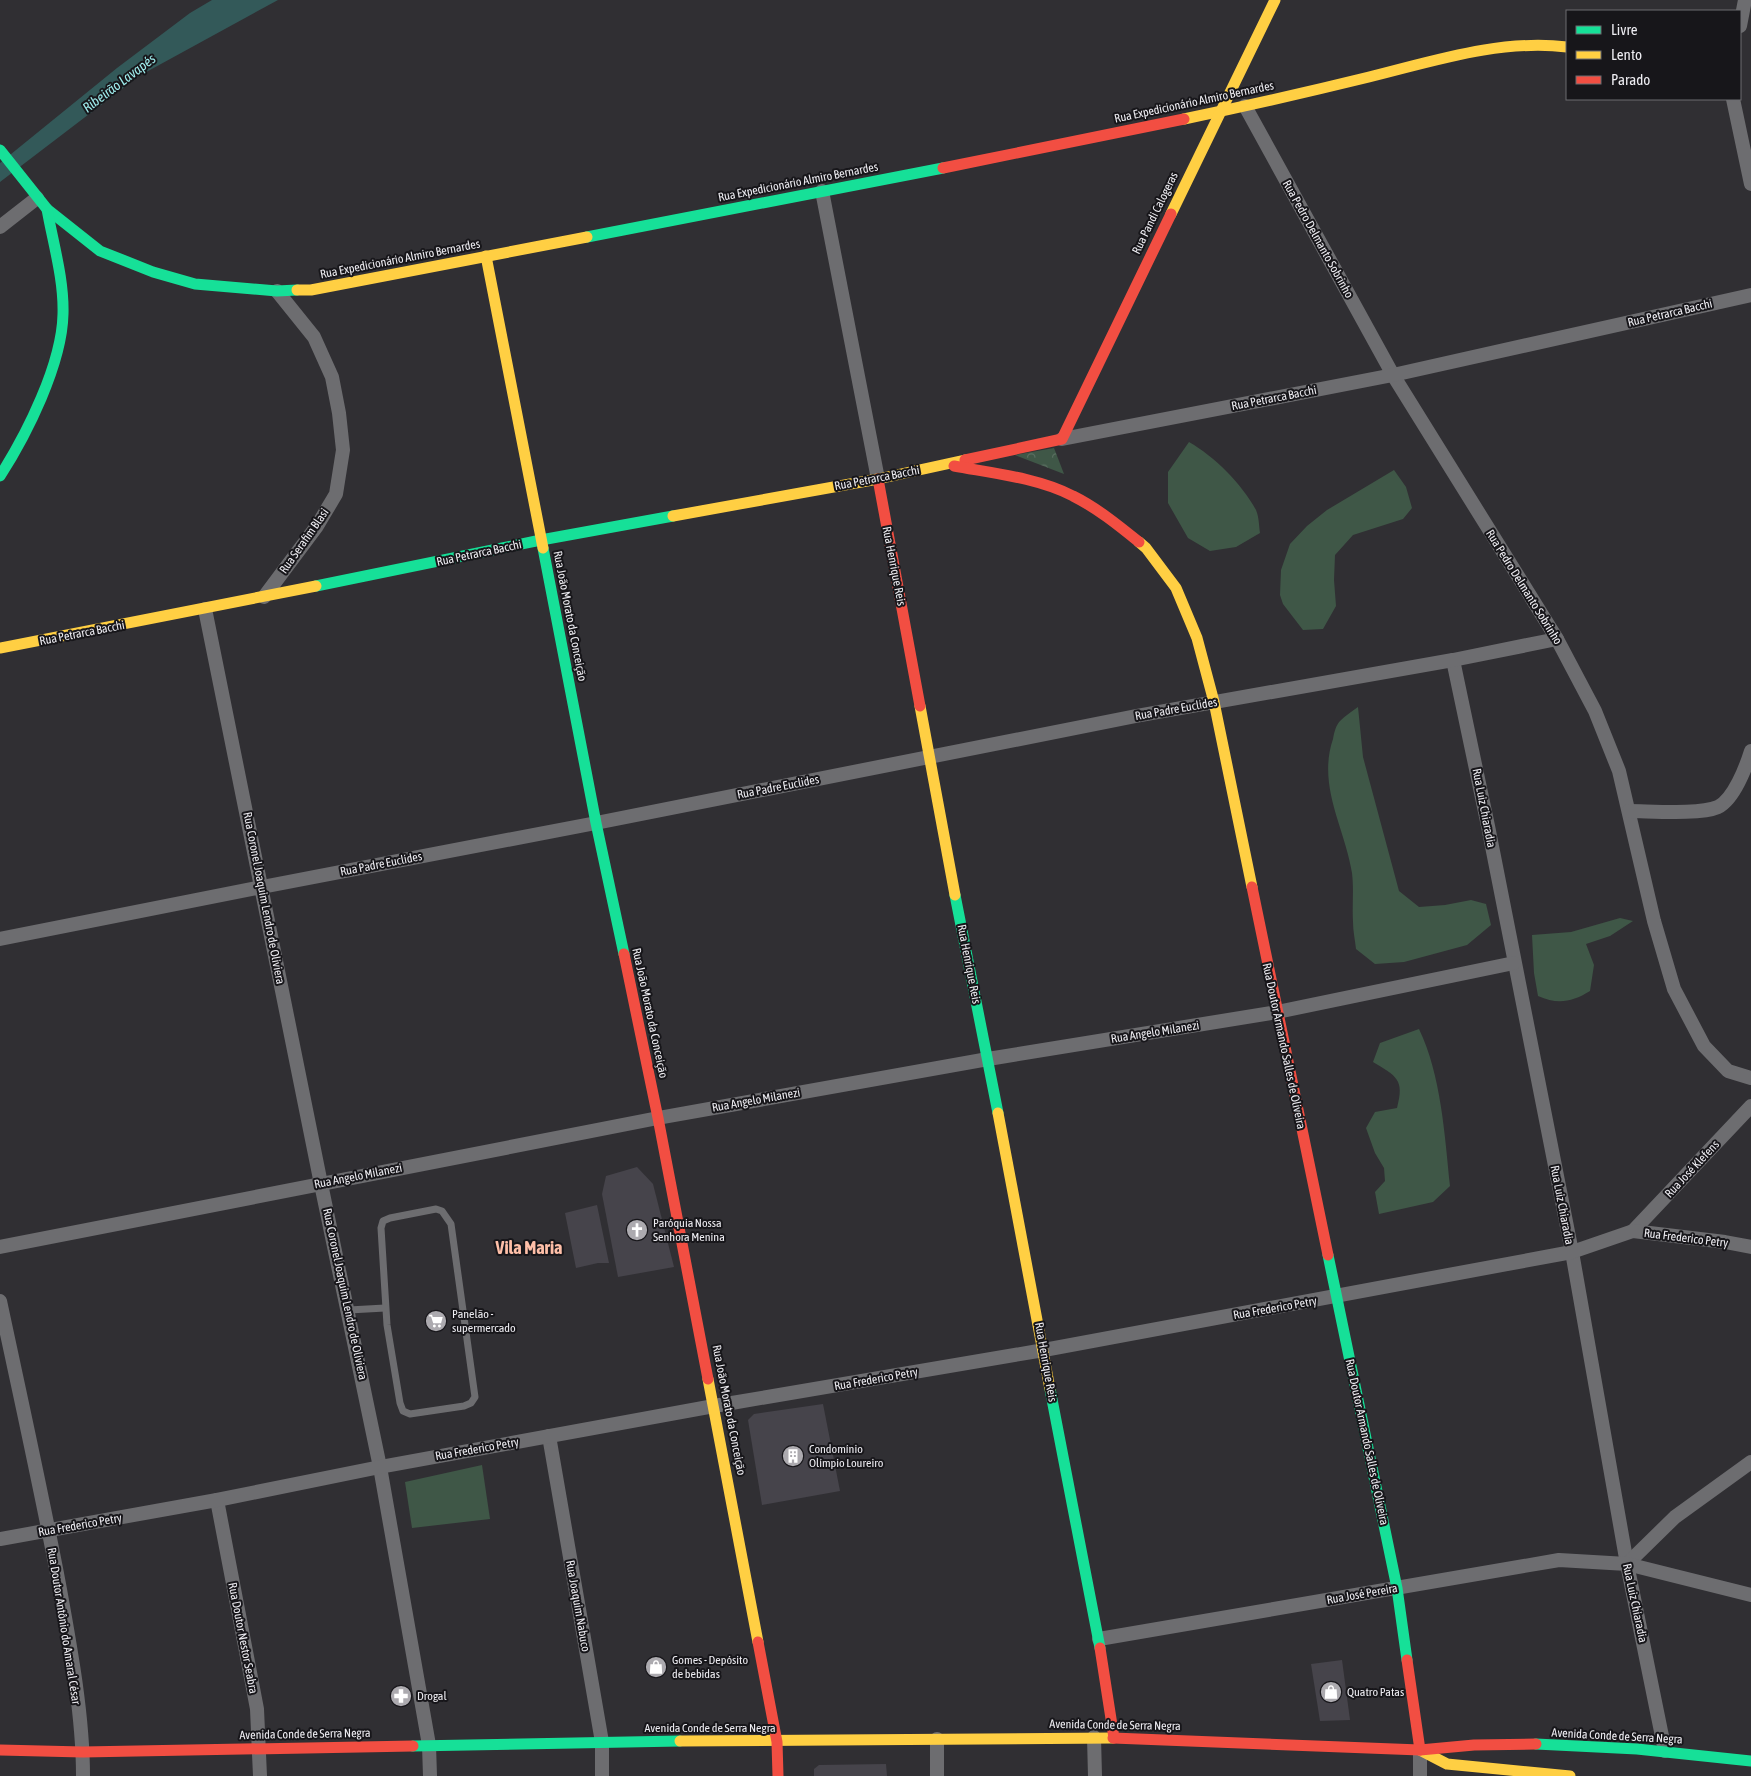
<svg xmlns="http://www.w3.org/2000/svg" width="1751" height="1776" font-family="'Asap Condensed',sans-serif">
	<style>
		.grass { fill: #3f5747 }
		.park { fill: url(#park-crowns) }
		.water { fill: #335959 }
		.building { fill: #46444b }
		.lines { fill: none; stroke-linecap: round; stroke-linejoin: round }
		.lane { stroke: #6d6d70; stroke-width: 7 }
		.street { stroke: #6d6d70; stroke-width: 14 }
		.fast { stroke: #16e098; stroke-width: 11 }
		.slow { stroke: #ffcf43; stroke-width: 11 }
		.jam { stroke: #f24e42; stroke-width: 11 }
		.labels { text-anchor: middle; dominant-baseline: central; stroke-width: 4; stroke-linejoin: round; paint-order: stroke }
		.street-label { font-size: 12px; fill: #eeedf2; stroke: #17161a }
		.poi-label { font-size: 12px; fill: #eeedf2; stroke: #17161a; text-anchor: start }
		.water-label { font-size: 14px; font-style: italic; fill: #9feded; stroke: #17161a }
		.district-label { font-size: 18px; font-weight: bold; fill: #febfa8; stroke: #17161a }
	</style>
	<defs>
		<pattern id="park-crowns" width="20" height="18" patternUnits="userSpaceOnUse" patternTransform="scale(1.25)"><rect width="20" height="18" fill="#3f5747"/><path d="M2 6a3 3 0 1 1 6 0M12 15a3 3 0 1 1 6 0" fill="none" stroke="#5b6f62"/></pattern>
	</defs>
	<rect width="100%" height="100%" fill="#302f33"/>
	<g class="grass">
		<path d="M 1189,442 C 1214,456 1242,484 1256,510 C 1259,517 1259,526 1260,533 L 1236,547 L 1210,551 L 1188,538 L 1168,503 L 1168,472 Z"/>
		<polygon points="1394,470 1406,487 1412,508 1403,519 1353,535 1335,555 1334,580 1336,606 1323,629 1303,630 1283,604 1280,595 1281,570 1290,544 1307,526 1327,510"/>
		<path d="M 1358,707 L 1363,757 L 1399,891 L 1419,907 L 1445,905 L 1471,900 L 1486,904 L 1491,925 L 1467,945 L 1404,962 L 1375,964 L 1356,949 C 1355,940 1353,931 1353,922 C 1352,905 1354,890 1352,873 C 1345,828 1317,786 1333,739 C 1334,733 1336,725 1340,721 C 1345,716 1352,711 1358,707 Z"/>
		<path d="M 1620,918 L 1633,921 L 1610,936 L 1586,944 L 1594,965 L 1590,991 C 1572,1002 1558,1005 1538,996 L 1534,973 L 1532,935 L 1571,932 Z"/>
		<path d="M 1419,1029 C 1441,1074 1445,1137 1450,1186 L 1433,1202 L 1379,1214 L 1375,1192 L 1385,1181 L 1384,1168 L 1375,1153 L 1366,1128 L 1375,1112 L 1397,1108 C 1405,1079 1396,1076 1373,1062 L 1380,1043 Z"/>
		<polygon points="482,1465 490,1519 412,1528 405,1482"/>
	</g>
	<polygon class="park" points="1054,448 1064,474 1015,455"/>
	<polygon class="water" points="212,0 278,0 139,76 0,182 0,163 117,68 190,13"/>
	<g class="building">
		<polygon points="637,1167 653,1184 674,1267 618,1277 602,1194 606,1176"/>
		<polygon points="597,1205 609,1263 598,1263 576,1268 565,1213"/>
		<polygon points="823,1404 840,1491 762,1505 748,1420 754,1414"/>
		<polygon points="1342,1660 1350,1720 1320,1721 1311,1664"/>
		<polygon points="886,1764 887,1776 814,1776 814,1769 819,1765"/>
	</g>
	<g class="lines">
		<g class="lane">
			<polygon points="436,1209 442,1211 451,1224 475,1397 471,1403 464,1406 410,1414 403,1411 400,1403 387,1325 381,1228 383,1221 390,1218"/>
			<polyline points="349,1310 385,1308"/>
		</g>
		<g class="street">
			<polyline points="1740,26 1745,0"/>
			<polyline points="1733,99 1751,184"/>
			<polyline points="1245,106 1393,375 1557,639 1595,711 1619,771 1654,921 1674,989 1704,1046 1728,1071 1751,1078"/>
			<polyline points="822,191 878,479"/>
			<polyline points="0,227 37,198"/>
			<polyline points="1062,439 1393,375 1751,295"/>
			<polyline points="264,597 317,526 336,494 343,450 339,413 332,377 314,337 277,291"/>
			<polyline points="205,609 321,1184 380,1467 429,1745 430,1776"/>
			<polyline points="1453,660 1488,826 1572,1252 1627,1564 1665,1751"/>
			<path d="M 1629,811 C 1650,811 1700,815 1718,807 C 1734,799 1746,767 1751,751"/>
			<polyline points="0,939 262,887 596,823 1136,716 1453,660 1557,639"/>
			<polyline points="1633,1231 1751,1106"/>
			<polyline points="0,1247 658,1118 988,1059 1277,1012 1514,963"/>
			<path d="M 0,1301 C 20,1395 41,1489 59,1584 C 70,1645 83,1714 83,1776"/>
			<polyline points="549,1436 602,1742 602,1776"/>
			<polyline points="217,1500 257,1709 260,1776"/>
			<polyline points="0,1539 217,1500 380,1467 714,1406 1044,1350 1572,1252 1633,1231 1725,1242 1751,1247"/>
			<polyline points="1627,1564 1675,1517 1751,1462"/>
			<polyline points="1099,1639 1559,1560 1627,1564 1751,1595"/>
			<polyline points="1094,1737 1095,1776"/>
			<polyline points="937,1739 937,1776"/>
			<polyline points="1420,1776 1420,1750"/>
		</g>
		<g class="fast">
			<polyline points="0,150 47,209 100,251 153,272 195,284 277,291 297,290"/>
			<polyline points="587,237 943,168"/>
			<path d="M 0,476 C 27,434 62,364 63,314 C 64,279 53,243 47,209"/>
			<polyline points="543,548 596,823 624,954"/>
			<polyline points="316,586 541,540 673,516"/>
			<polyline points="955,895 998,1113"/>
			<polyline points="1328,1255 1397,1588 1407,1660"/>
			<polyline points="1050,1389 1100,1648"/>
			<polyline points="1536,1744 1637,1749 1751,1761"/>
			<polyline points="413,1746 680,1741"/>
		</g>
		<g class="slow">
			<path d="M 1184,119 C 1246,106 1308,92 1369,77 C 1434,61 1500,39 1567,47"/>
			<polyline points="1171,214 1275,0"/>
			<polyline points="486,256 543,548"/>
			<polyline points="297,290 311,290 587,237"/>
			<polyline points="673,516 878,479 965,460"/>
			<polyline points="1139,542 1146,548 1176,588 1197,638 1214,702 1252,887"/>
			<polyline points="0,648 316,586"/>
			<polyline points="920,706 955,895"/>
			<polyline points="998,1113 1050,1389"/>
			<polyline points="708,1379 758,1642"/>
			<polyline points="680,1741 1113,1738"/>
			<polyline points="1420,1750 1447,1764 1570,1776"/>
		</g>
		<g class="jam">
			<polyline points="943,168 1184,119"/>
			<polyline points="965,460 1062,439 1171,214"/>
			<path d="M 954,466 C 992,473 1039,478 1073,496 C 1097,508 1118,525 1139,542"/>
			<polyline points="878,479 920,706"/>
			<polyline points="1252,887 1328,1255"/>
			<polyline points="624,954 658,1118 708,1379"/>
			<polyline points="758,1642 777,1742 778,1776"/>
			<polyline points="1100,1648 1114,1738"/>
			<polyline points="1407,1660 1420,1750"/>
			<polyline points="1113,1738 1420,1750 1474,1745 1536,1744"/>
			<polyline points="0,1750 83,1752 413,1746"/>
		</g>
	</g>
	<defs>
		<g id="church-disc" transform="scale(1.125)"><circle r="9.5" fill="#acaaaf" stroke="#17161a"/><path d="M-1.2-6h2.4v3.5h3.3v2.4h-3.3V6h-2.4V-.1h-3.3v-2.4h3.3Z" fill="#fff"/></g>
		<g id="supermarket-disc" transform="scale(1.125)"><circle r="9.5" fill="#acaaaf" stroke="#17161a"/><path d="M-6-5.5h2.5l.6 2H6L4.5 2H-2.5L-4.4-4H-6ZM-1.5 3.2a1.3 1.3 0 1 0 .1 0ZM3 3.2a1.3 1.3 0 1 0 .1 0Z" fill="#fff"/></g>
		<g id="building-disc" transform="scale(1.125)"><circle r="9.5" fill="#acaaaf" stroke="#17161a"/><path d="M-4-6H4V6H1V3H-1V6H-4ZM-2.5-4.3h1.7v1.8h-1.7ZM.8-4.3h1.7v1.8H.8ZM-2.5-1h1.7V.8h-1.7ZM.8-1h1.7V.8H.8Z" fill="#fff"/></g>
		<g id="shop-disc" transform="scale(1.125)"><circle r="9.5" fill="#acaaaf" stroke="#17161a"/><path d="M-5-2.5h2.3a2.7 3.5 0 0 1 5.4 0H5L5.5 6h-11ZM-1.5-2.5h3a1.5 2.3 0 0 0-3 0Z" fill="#fff"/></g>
		<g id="pharmacy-disc" transform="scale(1.125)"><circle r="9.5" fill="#acaaaf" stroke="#17161a"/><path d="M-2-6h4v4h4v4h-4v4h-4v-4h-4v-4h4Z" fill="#fff"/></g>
	</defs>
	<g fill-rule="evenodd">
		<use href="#church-disc" x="637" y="1230"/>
		<use href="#supermarket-disc" x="436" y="1321"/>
		<use href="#building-disc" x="793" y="1456"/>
		<use href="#shop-disc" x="656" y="1667"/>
		<use href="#shop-disc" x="1331" y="1692"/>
		<use href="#pharmacy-disc" x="401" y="1696"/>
	</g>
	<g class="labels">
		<g class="street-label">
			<text transform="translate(1194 102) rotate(-12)">Rua Expedicionário Almiro Bernardes</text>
			<text transform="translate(798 182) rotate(-11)">Rua Expedicionário Almiro Bernardes</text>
			<text transform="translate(1155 213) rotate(-64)">Rua Pandi Calogeras</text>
			<text transform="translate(1318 239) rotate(61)">Rua Pedro Delmanto Sobrinho</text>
			<text transform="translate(400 259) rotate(-11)">Rua Expedicionário Almiro Bernardes</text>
			<text transform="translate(1670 313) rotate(-13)">Rua Petrarca Bacchi</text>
			<text transform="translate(1274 398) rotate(-11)">Rua Petrarca Bacchi</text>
			<text transform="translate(877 478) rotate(-11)">Rua Petrarca Bacchi</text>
			<text transform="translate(304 541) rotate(-55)">Rua Serafim Blasi</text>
			<text transform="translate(479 553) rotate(-12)">Rua Petrarca Bacchi</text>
			<text transform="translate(894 566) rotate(79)">Rua Henrique Reis</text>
			<text transform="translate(1524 587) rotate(58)">Rua Pedro Delmanto Sobrinho</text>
			<text transform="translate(570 616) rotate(79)">Rua João Morato da Conceição</text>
			<text transform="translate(82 633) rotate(-11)">Rua Petrarca Bacchi</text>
			<text transform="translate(1176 709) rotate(-10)">Rua Padre Euclides</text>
			<text transform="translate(778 787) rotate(-11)">Rua Padre Euclides</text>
			<text transform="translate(1484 808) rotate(79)">Rua Luiz Chiaradia</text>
			<text transform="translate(381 864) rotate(-11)">Rua Padre Euclides</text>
			<text transform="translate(264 898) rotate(79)">Rua Coronel Joaquim Lendro de Oliviera</text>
			<text transform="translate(969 964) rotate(79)">Rua Henrique Reis</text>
			<text transform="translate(650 1013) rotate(78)">Rua João Morato da Conceição</text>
			<text transform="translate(1155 1032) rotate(-9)">Rua Angelo Milanezi</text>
			<text transform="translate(1284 1046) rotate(78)">Rua Doutor Armando Salles de Oliveira</text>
			<text transform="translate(756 1100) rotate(-10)">Rua Angelo Milanezi</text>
			<text transform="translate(1692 1169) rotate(-47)">Rua José Klefens</text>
			<text transform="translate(358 1176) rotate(-11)">Rua Angelo Milanezi</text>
			<text transform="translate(1562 1205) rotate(79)">Rua Luiz Chiaradia</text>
			<text transform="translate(1686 1238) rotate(7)">Rua Frederico Petry</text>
			<text transform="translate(345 1294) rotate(78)">Rua Coronel Joaquim Lendro de Oliviera</text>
			<text transform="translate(1275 1308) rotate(-10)">Rua Frederico Petry</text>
			<text transform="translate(1046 1362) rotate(80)">Rua Henrique Reis</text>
			<text transform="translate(876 1379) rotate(-10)">Rua Frederico Petry</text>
			<text transform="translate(729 1410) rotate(79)">Rua João Morato da Conceição</text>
			<text transform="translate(1367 1442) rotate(78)">Rua Doutor Armando Salles de Oliveira</text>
			<text transform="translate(477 1449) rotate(-10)">Rua Frederico Petry</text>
			<text transform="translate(80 1525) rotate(-10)">Rua Frederico Petry</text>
			<text transform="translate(1362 1594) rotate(-10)">Rua José Pereira</text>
			<text transform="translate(1635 1603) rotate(78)">Rua Luiz Chiaradia</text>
			<text transform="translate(578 1606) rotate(80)">Rua Joaquim Nabuco</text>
			<text transform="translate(64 1626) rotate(81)">Rua Doutor Antônio do Amaral César</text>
			<text transform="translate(243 1638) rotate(79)">Rua Doutor Nestor Seabra</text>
			<text transform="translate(1115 1725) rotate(1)">Avenida Conde de Serra Negra</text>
			<text x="710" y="1728">Avenida Conde de Serra Negra</text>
			<text transform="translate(305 1734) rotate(-1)">Avenida Conde de Serra Negra</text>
			<text transform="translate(1617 1736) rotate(3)">Avenida Conde de Serra Negra</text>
		</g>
		<g class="poi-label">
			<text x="653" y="1223">Paróquia Nossa<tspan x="653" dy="14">Senhora Menina</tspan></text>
			<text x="452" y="1314">Panelão -<tspan x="452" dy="14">supermercado</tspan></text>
			<text x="809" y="1449">Condomínio<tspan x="809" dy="14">Olímpio Loureiro</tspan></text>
			<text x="672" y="1660">Gomes - Depósito<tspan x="672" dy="14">de bebidas</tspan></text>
			<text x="1347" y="1692">Quatro Patas</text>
			<text x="417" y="1696">Drogal</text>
		</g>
		<g class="water-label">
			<text transform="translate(119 83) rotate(-37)">Ribeirão Lavapés</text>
		</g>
		<g class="district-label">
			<text x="529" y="1247">Vila Maria</text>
		</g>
	</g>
	<rect x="1566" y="10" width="175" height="90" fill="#17161a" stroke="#6d6c70"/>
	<rect x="1576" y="26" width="25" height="8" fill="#16e098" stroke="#6d6c70"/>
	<text x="1611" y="35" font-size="15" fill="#eeedf2">Livre</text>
	<rect x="1576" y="51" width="25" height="8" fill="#ffcf43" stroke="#6d6c70"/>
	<text x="1611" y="60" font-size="15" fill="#eeedf2">Lento</text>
	<rect x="1576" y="76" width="25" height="8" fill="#f24e42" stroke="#6d6c70"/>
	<text x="1611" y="85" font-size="15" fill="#eeedf2">Parado</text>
</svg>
